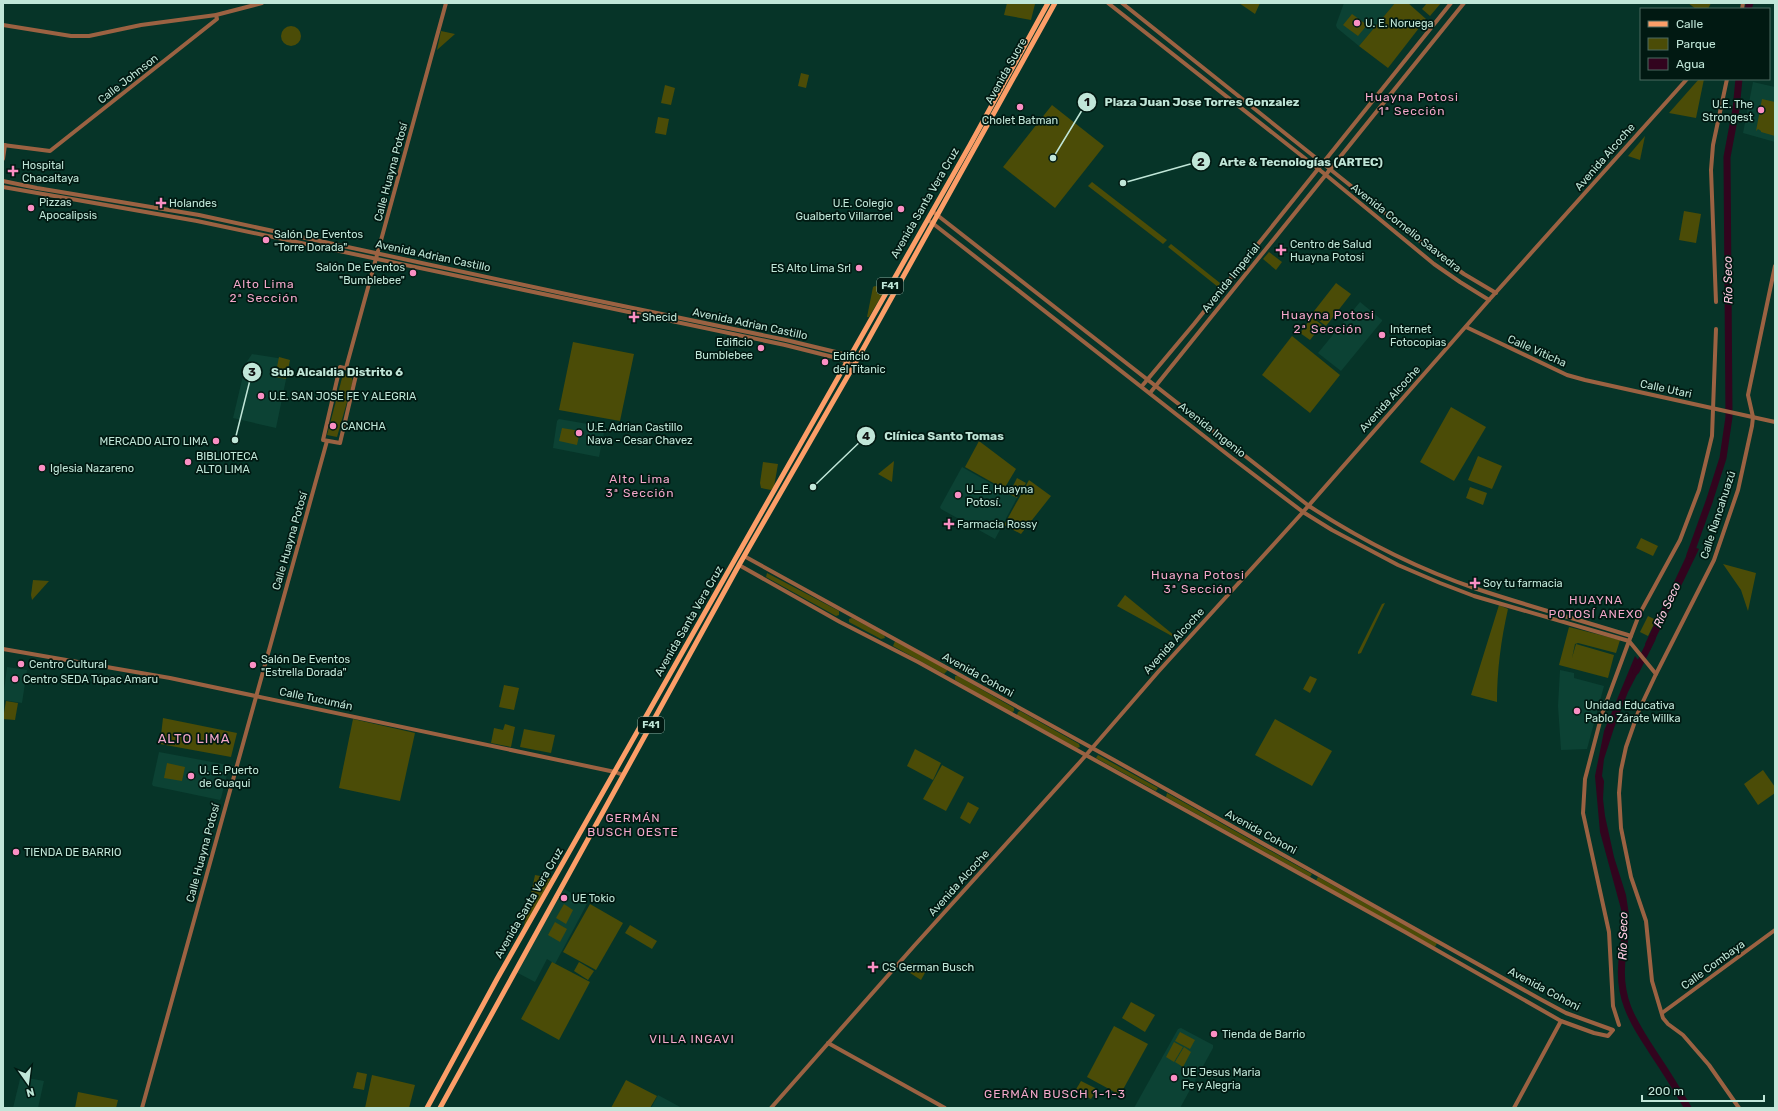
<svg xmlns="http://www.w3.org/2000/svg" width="1778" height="1111" font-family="Rubik,sans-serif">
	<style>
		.built { fill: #0c4234 }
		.green { fill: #4b4c07 }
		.water { fill: #32041e }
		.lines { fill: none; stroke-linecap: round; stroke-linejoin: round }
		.river { stroke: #32041e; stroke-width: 7 }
		.tertiary { stroke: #9b6242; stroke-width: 4 }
		.primary { stroke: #fc9e68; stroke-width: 5 }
		.poi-dot { fill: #fb8fc4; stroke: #011912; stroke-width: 1.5 }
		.labels { text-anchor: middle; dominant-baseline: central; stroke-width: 3.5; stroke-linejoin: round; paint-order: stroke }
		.shield { fill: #011912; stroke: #87a89d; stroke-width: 1 }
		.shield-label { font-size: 10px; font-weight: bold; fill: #c0e6d8 }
		.poi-label { font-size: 11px; fill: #c0e6d8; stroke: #011912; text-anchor: start }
		.street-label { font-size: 11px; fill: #c0e6d8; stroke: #011912 }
		.neighbourhood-label { font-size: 12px; letter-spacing: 1px; fill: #f3a7ca; stroke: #011912 }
		.water-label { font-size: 12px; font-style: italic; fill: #fecae1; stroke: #011912 }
		.quarter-label { font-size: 13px; letter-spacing: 1px; fill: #f3a7ca; stroke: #011912 }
		.leader { fill: none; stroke: #c0e6d8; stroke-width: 1.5 }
		.callout-dot { fill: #c0e6d8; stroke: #011912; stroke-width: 1.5 }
		.mark-label { font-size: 12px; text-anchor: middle; font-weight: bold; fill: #111 }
		.callout-label { font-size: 12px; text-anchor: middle; font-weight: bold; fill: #c0e6d8; stroke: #011912; stroke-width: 3.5; stroke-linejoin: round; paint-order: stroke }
	</style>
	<rect width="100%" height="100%" fill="#063428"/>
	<g class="built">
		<polygon points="1344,3 1395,3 1359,46 1337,28 1336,25"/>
		<polygon points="1753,82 1775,87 1775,142 1743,133"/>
		<polygon points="1360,302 1382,320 1382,321 1341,371 1318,353"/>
		<polygon points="252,354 290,360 276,428 233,418 246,363"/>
		<polygon points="559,419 605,427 599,457 553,448 557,421"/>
		<polygon points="962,467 1017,498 995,539 941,509 940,507"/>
		<polygon points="7,667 27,670 22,703 3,700"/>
		<polygon points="1560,670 1574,673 1574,678 1604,686 1587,749 1561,750 1558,706"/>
		<polygon points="159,752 228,765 229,767 221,798 220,800 153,786 152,784"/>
		<polygon points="564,889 588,902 555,964 547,959 535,982 516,972"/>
		<polygon points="1181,1028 1213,1045 1213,1048 1180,1108 1134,1108 1178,1029"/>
		<polygon points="22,1077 44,1081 38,1108 13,1108 20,1079"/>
		<polygon points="658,1095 682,1108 651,1108"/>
	</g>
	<g class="green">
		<polygon points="1007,3 1035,4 1031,20 1004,15"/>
		<polygon points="1239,3 1260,3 1255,14"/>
		<polygon points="1395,3 1408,3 1426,19 1388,68 1359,46"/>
		<polygon points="1427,3 1441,3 1430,16 1422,9"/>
		<polygon points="1688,3 1711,3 1708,9 1696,9"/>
		<polygon points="1352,14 1367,25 1358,36 1343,25"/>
		<circle cx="291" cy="36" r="10"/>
		<polygon points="441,31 455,34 437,50"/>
		<polygon points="801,73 809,75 806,88 798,86"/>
		<polygon points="1699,79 1704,79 1696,118 1669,113"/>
		<polygon points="665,85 675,88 671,105 661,103"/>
		<polygon points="1762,99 1775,102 1775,136 1761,132 1761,131 1758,129 1756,131"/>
		<polygon points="1052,105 1104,146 1055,208 1003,167"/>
		<polygon points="658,117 669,119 666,135 655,133"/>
		<polygon points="1645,136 1640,160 1628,156"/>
		<polygon points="1092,182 1167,240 1163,244 1088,186"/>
		<polygon points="1684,211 1701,214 1696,243 1679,240"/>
		<polygon points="1171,244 1220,283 1218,287 1168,247"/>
		<polygon points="1269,252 1282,262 1276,270 1263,259"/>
		<polygon points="1336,283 1351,294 1326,326 1311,315"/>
		<polygon points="875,286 884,288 885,290 869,317 867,317 873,287"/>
		<polygon points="1312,317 1322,325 1310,340 1300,333"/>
		<polygon points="1292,336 1340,375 1310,413 1262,375"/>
		<polygon points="573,342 634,354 620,421 559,410"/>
		<polygon points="279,357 290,360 286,379 275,377"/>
		<polygon points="346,373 350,373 353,381 337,437 327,435 342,378"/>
		<polygon points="1451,407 1486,427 1454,481 1420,462"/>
		<polygon points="562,428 580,431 577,445 559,441"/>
		<polygon points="979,441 1016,469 1004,489 965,467"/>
		<polygon points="1478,456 1502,466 1492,489 1468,480"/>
		<polygon points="894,461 892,482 878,474"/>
		<polygon points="763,462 778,464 774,487 771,490 761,488 760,483"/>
		<polygon points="1017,478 1026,483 1017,498 1009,494"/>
		<polygon points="1029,480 1051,496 1021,534 1004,525"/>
		<polygon points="1470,487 1487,493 1483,505 1466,498"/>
		<polygon points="1641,538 1658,546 1653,556 1636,548"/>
		<polygon points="1723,564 1756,573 1748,611 1741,590"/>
		<polygon points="767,573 839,611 839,615 836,616 766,577"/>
		<polygon points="33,580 49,581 32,600 31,595"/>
		<polygon points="1125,595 1181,641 1117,606"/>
		<polygon points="1385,603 1361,653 1358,654 1358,652 1382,604"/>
		<path d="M 1499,605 L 1508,609 C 1501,640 1497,670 1497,702 L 1471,695 Z"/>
		<polygon points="1648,616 1656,620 1648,636 1640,632"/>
		<polygon points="852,618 884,635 885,638 881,639 849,622 849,619"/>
		<polygon points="1569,627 1620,640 1616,653 1578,643 1575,644 1572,658 1576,644 1614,655 1608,678 1559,665"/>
		<polygon points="895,641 947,669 947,671 944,674 893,646"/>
		<polygon points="955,676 958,676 1014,708 1014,711 1011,713 955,680"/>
		<polygon points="1310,676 1317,679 1310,693 1303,689"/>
		<polygon points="504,685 519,688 514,710 499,707"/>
		<polygon points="6,701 18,703 15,720 3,719"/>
		<polygon points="1020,711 1079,744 1080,747 1077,748 1017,715 1018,712"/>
		<polygon points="163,718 237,733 231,757 160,744"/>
		<polygon points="353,719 415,733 400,801 339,788"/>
		<polygon points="1275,719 1332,751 1312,786 1255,755"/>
		<polygon points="505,724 515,727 511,747 491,743 494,728 503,730"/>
		<polygon points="524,729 555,735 551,753 520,747"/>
		<polygon points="915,749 941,763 933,780 907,766"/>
		<polygon points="1098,755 1158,788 1156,791 1096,758"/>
		<polygon points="167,763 185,767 182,781 164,778"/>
		<polygon points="942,765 964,777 946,811 923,799"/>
		<polygon points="1763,770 1775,787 1775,793 1758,805 1744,784"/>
		<polygon points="1167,793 1312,874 1310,877 1166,797"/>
		<polygon points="968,802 979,808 970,824 960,818"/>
		<polygon points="535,875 551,878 523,930"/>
		<polygon points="1318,877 1437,943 1435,947 1316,881"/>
		<polygon points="564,904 573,910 566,924 556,918"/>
		<polygon points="590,904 623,923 596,970 563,952"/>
		<polygon points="555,922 567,929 560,942 548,935"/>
		<polygon points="630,925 657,941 652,949 625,933"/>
		<polygon points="552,962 590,982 559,1040 521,1019"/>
		<polygon points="579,962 594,971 588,980 574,971"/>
		<polygon points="912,963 926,971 921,980 907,971"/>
		<polygon points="1131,1002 1155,1015 1145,1032 1122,1018"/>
		<polygon points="1114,1026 1148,1044 1120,1095 1087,1077"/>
		<polygon points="1180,1032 1195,1040 1190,1049 1175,1041"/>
		<polygon points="1174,1042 1183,1047 1174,1062 1166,1057"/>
		<polygon points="1184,1047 1191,1052 1183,1067 1175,1062"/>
		<polygon points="357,1072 367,1074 364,1090 353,1088"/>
		<polygon points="372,1075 415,1085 409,1108 365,1108"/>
		<polygon points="626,1080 657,1096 650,1108 611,1108"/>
		<polygon points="1081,1081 1097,1089 1091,1099 1075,1091"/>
		<polygon points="78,1092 118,1100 116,1108 75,1108"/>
	</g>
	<g class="water">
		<polygon points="1691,546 1699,549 1650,650 1645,644"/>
		<polygon points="1635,656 1642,665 1628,692 1614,728 1604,759 1602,776 1604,781 1603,799 1605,816 1614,857 1626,895 1629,915 1627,961 1619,962 1622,927 1621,909 1600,832 1595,776 1604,731"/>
	</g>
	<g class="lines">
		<g class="river">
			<polyline points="1748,9 1750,3"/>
			<polyline points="1690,555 1709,502 1723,458 1729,417 1727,157 1736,109 1739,79"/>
			<polyline points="1636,671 1652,639"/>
			<path d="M 1623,953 C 1615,1000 1636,1026 1660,1063 C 1670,1078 1679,1093 1688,1108"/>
		</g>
		<g class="tertiary">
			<polyline points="1108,3 1326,175 1434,264 1460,282 1489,300"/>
			<polyline points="1122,3 1440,257 1464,274 1496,293"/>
			<polyline points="1742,9 1743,3"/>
			<polyline points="3,25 71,36 89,36 141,25 216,15 262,3"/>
			<polyline points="3,145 50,151 217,19 216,15"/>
			<polyline points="3,159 5,145"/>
			<polyline points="3,181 37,188 199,215 329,243 580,297 786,340 840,353 857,360"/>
			<polyline points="3,187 197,221 785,345 837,358 854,365"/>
			<path d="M 932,211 L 1309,506 C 1361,540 1418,569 1477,589 C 1528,606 1580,620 1631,636"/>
			<polyline points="931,222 1232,458 1303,512 1332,530 1398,565 1440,583 1474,596 1629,641"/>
			<polyline points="1716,302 1711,170 1713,145 1727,79"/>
			<polyline points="1466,327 1567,375 1585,380 1775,422"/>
			<polygon points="340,367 357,371 340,443 323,440"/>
			<polyline points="346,368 446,3"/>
			<polyline points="1142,386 1194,324 1451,3"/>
			<polyline points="1150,393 1464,3"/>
			<polyline points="739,565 840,622 918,662 1405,932 1561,1021 1594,1033 1608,1036 1613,1030 1566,1013 1540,999 1114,760 744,556"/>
			<polyline points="1629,641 1656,674"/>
			<polyline points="3,649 170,678 615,772 623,775"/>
			<polyline points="1662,1013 1775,930"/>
			<polyline points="1619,1025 1613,1006 1609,932 1583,813 1585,779 1602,714 1629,641 1639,615 1680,540 1699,490 1712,436 1716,329"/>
			<polyline points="828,1043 945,1108"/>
			<polyline points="142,1108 327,441"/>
			<polyline points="771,1108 914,946 1080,762 1158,672 1303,512 1489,300 1687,79"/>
			<polyline points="1514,1108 1561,1021"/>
			<polyline points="1739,1108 1709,1065 1683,1035 1668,1024 1663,1018 1652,981 1646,921 1631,877 1621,828 1619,793 1621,770 1626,747 1639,710 1656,674 1714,560 1738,490 1752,426 1753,417 1748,395 1775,266"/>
		</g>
		<g class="primary">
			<polyline points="427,1108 497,979 970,145 1048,3"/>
			<polyline points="440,1108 739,565 857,360 1055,3"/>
		</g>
	</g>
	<g class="poi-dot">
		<circle cx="1357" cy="23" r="4"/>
		<circle cx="1020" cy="107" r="4"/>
		<circle cx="1761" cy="110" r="4"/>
		<path d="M11 165h4v4h4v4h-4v4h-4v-4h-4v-4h4z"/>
		<path d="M159 197h4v4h4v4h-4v4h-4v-4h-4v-4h4z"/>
		<circle cx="31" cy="208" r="4"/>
		<circle cx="901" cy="209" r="4"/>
		<circle cx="266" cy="240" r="4"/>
		<path d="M1279 244h4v4h4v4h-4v4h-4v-4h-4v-4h4z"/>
		<circle cx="859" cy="268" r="4"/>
		<circle cx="413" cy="273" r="4"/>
		<path d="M632 311h4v4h4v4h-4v4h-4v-4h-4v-4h4z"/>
		<circle cx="1382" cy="335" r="4"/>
		<circle cx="761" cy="348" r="4"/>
		<circle cx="825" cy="362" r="4"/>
		<circle cx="261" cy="396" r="4"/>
		<circle cx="333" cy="426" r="4"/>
		<circle cx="579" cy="433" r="4"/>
		<circle cx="216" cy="441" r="4"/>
		<circle cx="188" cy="462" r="4"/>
		<circle cx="42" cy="468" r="4"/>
		<circle cx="958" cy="495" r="4"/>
		<path d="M947 518h4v4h4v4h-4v4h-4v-4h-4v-4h4z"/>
		<path d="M1473 577h4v4h4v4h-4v4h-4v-4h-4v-4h4z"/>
		<circle cx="21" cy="664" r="4"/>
		<circle cx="253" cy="665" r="4"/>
		<circle cx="15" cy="679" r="4"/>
		<circle cx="1577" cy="711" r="4"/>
		<circle cx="191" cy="776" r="4"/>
		<circle cx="16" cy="852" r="4"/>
		<circle cx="564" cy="898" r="4"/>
		<path d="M871 961h4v4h4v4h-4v4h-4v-4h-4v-4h4z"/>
		<circle cx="1214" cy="1034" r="4"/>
		<circle cx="1174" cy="1078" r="4"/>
	</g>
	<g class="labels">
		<g class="shield">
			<rect x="877" y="278" width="26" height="16" rx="3"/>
			<rect x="638" y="717" width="26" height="16" rx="3"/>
		</g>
		<g class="shield-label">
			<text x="890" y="286">F41</text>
			<text x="651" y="725">F41</text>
		</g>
		<g class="poi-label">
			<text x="1365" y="23">U. E. Noruega</text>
			<text x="1753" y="104" text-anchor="end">U.E. The<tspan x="1753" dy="13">Strongest</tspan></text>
			<text x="1020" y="120" text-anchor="middle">Cholet Batman</text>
			<text x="22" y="165">Hospital<tspan x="22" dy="13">Chacaltaya</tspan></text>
			<text x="39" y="202">Pizzas<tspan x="39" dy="13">Apocalipsis</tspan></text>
			<text x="169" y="203">Holandes</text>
			<text x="893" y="203" text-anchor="end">U.E. Colegio<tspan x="893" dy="13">Gualberto Villarroel</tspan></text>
			<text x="274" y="234">Salón De Eventos<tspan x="274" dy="13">"Torre Dorada"</tspan></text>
			<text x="1290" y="244">Centro de Salud<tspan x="1290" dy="13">Huayna Potosi</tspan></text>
			<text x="405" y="267" text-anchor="end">Salón De Eventos<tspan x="405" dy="13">"Bumblebee"</tspan></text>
			<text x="851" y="268" text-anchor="end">ES Alto Lima Srl</text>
			<text x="642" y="317">Shecid</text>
			<text x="1390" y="329">Internet<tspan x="1390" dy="13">Fotocopias</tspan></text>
			<text x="753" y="342" text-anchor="end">Edificio<tspan x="753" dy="13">Bumblebee</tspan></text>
			<text x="833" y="356">Edificio<tspan x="833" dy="13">del Titanic</tspan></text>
			<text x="269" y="396">U.E. SAN JOSE FE Y ALEGRIA</text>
			<text x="341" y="426">CANCHA</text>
			<text x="587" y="427">U.E. Adrian Castillo<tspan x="587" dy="13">Nava - Cesar Chavez</tspan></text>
			<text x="208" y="441" text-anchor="end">MERCADO ALTO LIMA</text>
			<text x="196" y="456">BIBLIOTECA<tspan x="196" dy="13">ALTO LIMA</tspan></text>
			<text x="50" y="468">Iglesia Nazareno</text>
			<text x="966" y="489">U_E. Huayna<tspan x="966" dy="13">Potosí.</tspan></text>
			<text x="957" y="524">Farmacia Rossy</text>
			<text x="1483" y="583">Soy tu farmacia</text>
			<text x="261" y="659">Salón De Eventos<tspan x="261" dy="13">"Estrella Dorada"</tspan></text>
			<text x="29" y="664">Centro Cultural</text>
			<text x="23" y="679">Centro SEDA Túpac Amaru</text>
			<text x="1585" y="705">Unidad Educativa<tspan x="1585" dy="13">Pablo Zárate Willka</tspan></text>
			<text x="199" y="770">U. E. Puerto<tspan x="199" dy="13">de Guaqui</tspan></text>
			<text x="24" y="852">TIENDA DE BARRIO</text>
			<text x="572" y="898">UE Tokio</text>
			<text x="882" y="967">CS German Busch</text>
			<text x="1222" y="1034">Tienda de Barrio</text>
			<text x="1182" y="1072">UE Jesus Maria<tspan x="1182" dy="13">Fe y Alegria</tspan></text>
		</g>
		<g class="street-label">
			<text transform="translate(1006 71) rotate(-61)">Avenida Sucre</text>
			<text transform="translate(128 79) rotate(-38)">Calle Johnson</text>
			<text transform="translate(1605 157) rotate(-49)">Avenida Alcoche</text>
			<text transform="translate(391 172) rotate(-75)">Calle Huayna Potosí</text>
			<text transform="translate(925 203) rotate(-60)">Avenida Santa Vera Cruz</text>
			<text transform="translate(1406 228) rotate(38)">Avenida Cornelio Saavedra</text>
			<text transform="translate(433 256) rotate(12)">Avenida Adrian Castillo</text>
			<text transform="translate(1231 278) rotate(-51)">Avenida Imperial</text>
			<text transform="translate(750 324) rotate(12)">Avenida Adrian Castillo</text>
			<text transform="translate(1537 351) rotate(24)">Calle Viticha</text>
			<text transform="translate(1666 389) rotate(12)">Calle Utari</text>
			<text transform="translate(1390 399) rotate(-48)">Avenida Alcoche</text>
			<text transform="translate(1212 430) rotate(38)">Avenida Ingenio</text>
			<text transform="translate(1718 515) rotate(-72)">Calle Ñancahuazú</text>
			<text transform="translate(290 541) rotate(-74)">Calle Huayna Potosí</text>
			<text transform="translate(689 621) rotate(-60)">Avenida Santa Vera Cruz</text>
			<text transform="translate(1174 641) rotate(-48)">Avenida Alcoche</text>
			<text transform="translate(978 675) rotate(29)">Avenida Cohoni</text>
			<text transform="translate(316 699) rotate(12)">Calle Tucumán</text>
			<text transform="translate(1261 832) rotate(29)">Avenida Cohoni</text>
			<text transform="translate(203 853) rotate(-75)">Calle Huayna Potosí</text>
			<text transform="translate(959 883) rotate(-48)">Avenida Alcoche</text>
			<text transform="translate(529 903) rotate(-60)">Avenida Santa Vera Cruz</text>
			<text transform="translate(1713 965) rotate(-36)">Calle Combaya</text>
			<text transform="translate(1544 989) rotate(28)">Avenida Cohoni</text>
		</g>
		<g class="neighbourhood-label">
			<text x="1412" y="97">Huayna Potosi<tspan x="1412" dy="14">1ª Sección</tspan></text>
			<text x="264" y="284">Alto Lima<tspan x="264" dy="14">2ª Sección</tspan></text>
			<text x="1328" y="315">Huayna Potosi<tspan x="1328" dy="14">2ª Sección</tspan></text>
			<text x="640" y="479">Alto Lima<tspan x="640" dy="14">3ª Sección</tspan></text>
			<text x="1198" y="575">Huayna Potosi<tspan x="1198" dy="14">3ª Sección</tspan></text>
			<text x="1596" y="600">HUAYNA<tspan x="1596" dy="14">POTOSÍ ANEXO</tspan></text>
			<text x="633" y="818">GERMÁN<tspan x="633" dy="14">BUSCH OESTE</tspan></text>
			<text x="692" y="1039">VILLA INGAVI</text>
			<text x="1055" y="1094">GERMÁN BUSCH 1-1-3</text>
		</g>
		<g class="water-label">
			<text transform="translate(1728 280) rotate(-91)">Río Seco</text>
			<text transform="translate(1667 605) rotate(-65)">Río Seco</text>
			<text transform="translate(1623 936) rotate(-89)">Río Seco</text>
		</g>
		<g class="quarter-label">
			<text x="194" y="738">ALTO LIMA</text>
		</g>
	</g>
	<path class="leader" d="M1053 158L1087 102M1123 183L1201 161M235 440L252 372M813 487L866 436"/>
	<g class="callout-dot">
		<circle cx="1053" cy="158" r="4"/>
		<circle cx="1123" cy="183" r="4"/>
		<circle cx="235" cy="440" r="4"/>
		<circle cx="813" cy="487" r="4"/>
		<circle cx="1087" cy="102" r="10"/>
		<circle cx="1201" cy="161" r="10"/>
		<circle cx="252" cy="372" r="10"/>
		<circle cx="866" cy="436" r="10"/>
	</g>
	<g class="mark-label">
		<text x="1087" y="106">1</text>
		<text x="1201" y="166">2</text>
		<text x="252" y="376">3</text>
		<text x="866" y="440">4</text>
	</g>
	<g class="callout-label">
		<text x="1202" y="106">Plaza Juan Jose Torres Gonzalez</text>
		<text x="1301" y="166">Arte &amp; Tecnologías (ARTEC)</text>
		<text x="337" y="376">Sub Alcaldia Distrito 6</text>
		<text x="944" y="440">Clínica Santo Tomas</text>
	</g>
	<rect width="1778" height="1111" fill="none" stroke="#c0e6d8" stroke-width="8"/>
	<rect x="1640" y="8" width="130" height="72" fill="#011912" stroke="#4d6b61"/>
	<rect x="1648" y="21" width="20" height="6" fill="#fc9e68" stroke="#4d6b61"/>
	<text x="1676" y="28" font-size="12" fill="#c0e6d8">Calle</text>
	<rect x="1648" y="38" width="20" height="12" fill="#4b4c07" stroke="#4d6b61"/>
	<text x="1676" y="48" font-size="12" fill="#c0e6d8">Parque</text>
	<rect x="1648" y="58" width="20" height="12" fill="#32041e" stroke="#4d6b61"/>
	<text x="1676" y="68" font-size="12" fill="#c0e6d8">Agua</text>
	<g transform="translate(28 1083) rotate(166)" stroke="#011912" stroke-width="3" paint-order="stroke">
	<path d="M0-3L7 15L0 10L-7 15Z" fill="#c0e6d8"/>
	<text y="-6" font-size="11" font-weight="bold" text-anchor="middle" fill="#c0e6d8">N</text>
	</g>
	<path d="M1642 1095v6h122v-6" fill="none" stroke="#c0e6d8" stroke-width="2"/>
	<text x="1648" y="1095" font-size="12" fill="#c0e6d8" stroke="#011912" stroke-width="3" paint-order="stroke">200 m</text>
</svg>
